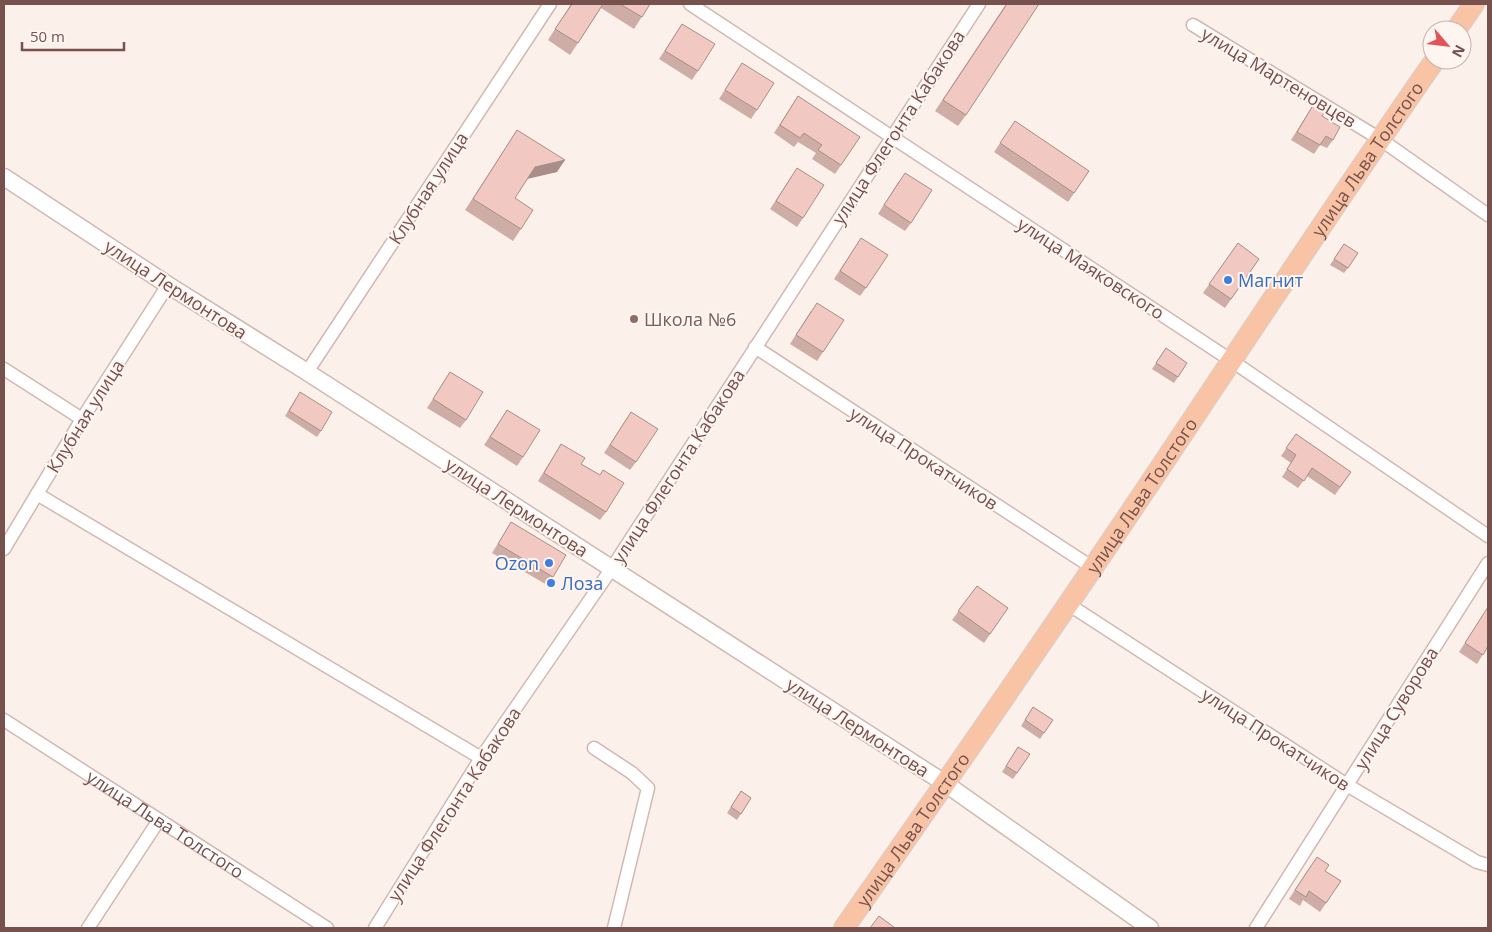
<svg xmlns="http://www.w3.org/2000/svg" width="1492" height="932" font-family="'Open Sans',sans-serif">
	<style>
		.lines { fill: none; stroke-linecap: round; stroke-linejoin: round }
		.minor-casing { stroke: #d1b8b2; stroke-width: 15 }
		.tertiary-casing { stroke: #d1b8b2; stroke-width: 19 }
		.primary-casing { stroke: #d9cecd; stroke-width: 22 }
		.minor { stroke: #fff; stroke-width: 12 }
		.tertiary { stroke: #fff; stroke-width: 16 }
		.primary { stroke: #f8c4a5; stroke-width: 20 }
		.wall { fill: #cfada7 }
		.shaded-wall { fill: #a98d88 }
		.building { fill: #f1c9c2; stroke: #a98d88 }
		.shop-dot { fill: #3f7fe0; stroke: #fef5f0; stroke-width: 2 }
		.education-dot { fill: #8d6e63; stroke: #fef5f0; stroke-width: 2 }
		.labels { text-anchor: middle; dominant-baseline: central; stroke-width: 4; stroke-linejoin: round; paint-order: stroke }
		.street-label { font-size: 18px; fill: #77514d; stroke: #fef5f0 }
		.shop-label { font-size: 18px; fill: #366cbe; stroke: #fef5f0; text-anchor: start }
		.education-label { font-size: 18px; fill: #785e54; stroke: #fef5f0; text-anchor: start }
	</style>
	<rect width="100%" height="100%" fill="#fcf0ea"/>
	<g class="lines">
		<g class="minor-casing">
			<g id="minor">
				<polyline points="690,4 1232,361 1488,536"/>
				<polyline points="1193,25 1380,139 1488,215"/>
				<polyline points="755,347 1093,568"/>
				<polyline points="4,369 82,419"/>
				<polyline points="307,372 550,4"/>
				<polyline points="37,494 481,758"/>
				<polyline points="4,549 82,419 168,285"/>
				<polyline points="1068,604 1347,785 1477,862 1488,865"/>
				<path id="s1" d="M 4,720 L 327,928"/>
				<polyline points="594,748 632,773 648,788 614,928"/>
				<polyline points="88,928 159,820"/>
				<polyline points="375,928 481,758 612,568 979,4"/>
				<polyline points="1256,928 1488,563"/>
			</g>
		</g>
		<g class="tertiary-casing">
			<polyline id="tertiary" points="4,177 168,285 307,372 946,784 1150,928"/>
		</g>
		<g class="primary-casing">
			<g id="primary">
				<polyline points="1456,30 1474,4"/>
				<path id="s2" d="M 844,928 C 934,800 1023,671 1111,541 C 1219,381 1324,219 1435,60"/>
			</g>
		</g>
		<use href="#minor" class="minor"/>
		<use href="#tertiary" class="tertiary"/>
		<use href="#primary" class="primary"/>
	</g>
	<g class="wall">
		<polygon points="571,4 650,4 634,29 601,8 570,55 548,40"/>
		<polygon points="1006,4 966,115 958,126 935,111"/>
		<polygon points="682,24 698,71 692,80 659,59"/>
		<polygon points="742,63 757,110 751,119 719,99"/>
		<polygon points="798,96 860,137 835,174 812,159 816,153 798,142 794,147 774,133"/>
		<polygon points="1315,102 1333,140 1327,148 1320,145 1314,154 1291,140"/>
		<polygon points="1015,121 1089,171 1068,202 994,152"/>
		<polygon points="517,130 557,172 527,178 515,198 521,229 513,241 465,210"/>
		<polygon points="791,177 803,218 797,227 770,209"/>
		<polygon points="899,181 911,223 905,231 878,214"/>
		<polygon points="861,238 866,288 860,296 834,279"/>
		<polygon points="1238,243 1259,259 1225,308 1203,293"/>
		<polygon points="1344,244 1348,268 1344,273 1330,265"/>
		<polygon points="811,311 823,352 817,361 790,344"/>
		<polygon points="1166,348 1187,363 1174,383 1152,369"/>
		<polygon points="450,372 466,420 460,428 427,408"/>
		<polygon points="296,398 321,431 317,437 285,416"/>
		<polygon points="507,410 523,457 517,466 484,445"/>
		<polygon points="631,412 636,462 630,470 604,453"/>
		<polygon points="1296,434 1351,472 1335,495 1307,476 1298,488 1282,477 1291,463 1281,456"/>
		<polygon points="561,444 581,464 599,475 606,512 600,520 538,481"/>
		<polygon points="511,522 553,577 547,585 492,553"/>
		<polygon points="977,586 1008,608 984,643 952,620"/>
		<polygon points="1488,607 1488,646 1477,664 1459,652"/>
		<polygon points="1033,707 1053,720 1040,739 1021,726"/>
		<polygon points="1018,747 1030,754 1013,779 1002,772"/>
		<polygon points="741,791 751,798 737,820 727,813"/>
		<polygon points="1311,865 1325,871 1341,881 1320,912 1303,900 1300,906 1289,899"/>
	</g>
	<polygon class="shaded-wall" points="565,160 557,172 527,179 535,167"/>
	<g class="building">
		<polygon points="572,4 603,4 578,43 555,29"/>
		<polygon points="620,4 650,4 642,17"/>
		<polygon points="1007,4 1039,4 966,115 943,100"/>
		<polygon points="682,24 715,44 698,71 665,51"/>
		<polygon points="742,63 774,83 757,110 725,90"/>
		<polygon points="798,96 860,137 841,165 818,150 822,145 804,133 800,138 780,125"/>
		<polygon points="1315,102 1327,109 1322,116 1340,127 1333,140 1326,136 1320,145 1297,132"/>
		<polygon points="1015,121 1089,171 1074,193 1000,143"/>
		<polygon points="517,130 565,160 535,167 515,198 533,210 521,229 473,199"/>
		<polygon points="797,168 824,185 803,218 776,201"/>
		<polygon points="905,173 932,190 911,223 884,205"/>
		<polygon points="861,238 888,255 866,288 840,271"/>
		<polygon points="1238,243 1259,259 1231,299 1209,284"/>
		<polygon points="1344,244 1358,253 1348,268 1334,259"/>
		<polygon points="817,303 844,320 823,352 796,335"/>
		<polygon points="1166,348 1187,363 1178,377 1156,363"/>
		<polygon points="450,372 483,392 466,420 433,399"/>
		<polygon points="300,392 332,412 321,431 289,411"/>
		<polygon points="507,410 540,430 523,457 490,437"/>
		<polygon points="631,412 658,429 636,462 610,445"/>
		<polygon points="1296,434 1351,472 1340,487 1312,468 1304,481 1287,469 1296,455 1286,448"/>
		<polygon points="561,444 585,458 581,464 600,475 603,470 624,483 606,512 544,473"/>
		<polygon points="511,522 566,555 553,577 498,544"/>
		<polygon points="977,586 1008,608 990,634 958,611"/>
		<polygon points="1488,607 1488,646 1483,655 1465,643"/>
		<polygon points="1033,707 1053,720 1044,733 1025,720"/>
		<polygon points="1018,747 1030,754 1017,773 1006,766"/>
		<polygon points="741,791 751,798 741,814 731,807"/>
		<polygon points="1317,857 1329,865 1325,871 1341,881 1326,903 1309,891 1306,897 1295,890"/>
		<polygon points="879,916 895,928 870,928"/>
	</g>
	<g class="shop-dot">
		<circle cx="1228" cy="280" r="5"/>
		<circle cx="549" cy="563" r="5"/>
		<circle cx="551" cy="583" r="5"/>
	</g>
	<circle class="education-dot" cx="634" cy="319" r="5"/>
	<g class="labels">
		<g class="street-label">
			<text transform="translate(1279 77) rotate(31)">улица Мартеновцев</text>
			<text transform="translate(898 127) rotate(-57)">улица Флегонта Кабакова</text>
			<text stroke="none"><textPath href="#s2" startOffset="930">улица Льва Толстого</textPath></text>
			<text transform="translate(428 188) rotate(-57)">Клубная улица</text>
			<text transform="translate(1091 268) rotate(33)">улица Маяковского</text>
			<text transform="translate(176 289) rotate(33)">улица Лермонтова</text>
			<text transform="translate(85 416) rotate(-58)">Клубная улица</text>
			<text transform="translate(924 458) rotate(33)">улица Прокатчиков</text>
			<text transform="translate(678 466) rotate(-57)">улица Флегонта Кабакова</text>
			<text stroke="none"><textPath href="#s2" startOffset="525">улица Льва Толстого</textPath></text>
			<text transform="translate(517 507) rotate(33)">улица Лермонтова</text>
			<text transform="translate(1396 708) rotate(-58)">улица Суворова</text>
			<text transform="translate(858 727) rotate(33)">улица Лермонтова</text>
			<text transform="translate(1276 739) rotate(33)">улица Прокатчиков</text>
			<text transform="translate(454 804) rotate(-57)">улица Флегонта Кабакова</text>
			<text stroke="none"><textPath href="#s1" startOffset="192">улица Льва Толстого</textPath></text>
			<text stroke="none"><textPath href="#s2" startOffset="120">улица Льва Толстого</textPath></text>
		</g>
		<g class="shop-label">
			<text x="1238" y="280">Магнит</text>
			<text x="539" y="563" text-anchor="end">Ozon</text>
			<text x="561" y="583">Лоза</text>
		</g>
		<g class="education-label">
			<text x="644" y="319">Школа №6</text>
		</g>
	</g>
	<rect width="1492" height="932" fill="none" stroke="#77514d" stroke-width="10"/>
	<g transform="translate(1447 45) rotate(118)"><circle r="24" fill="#fef5f0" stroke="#c8b3af"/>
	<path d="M0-4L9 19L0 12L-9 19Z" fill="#e25357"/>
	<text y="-8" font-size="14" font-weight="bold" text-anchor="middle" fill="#77514d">N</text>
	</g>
	<path d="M22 42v8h102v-8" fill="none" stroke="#77514d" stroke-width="2.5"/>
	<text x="30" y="42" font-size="15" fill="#77514d" stroke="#fef5f0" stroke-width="4" paint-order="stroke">50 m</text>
</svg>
